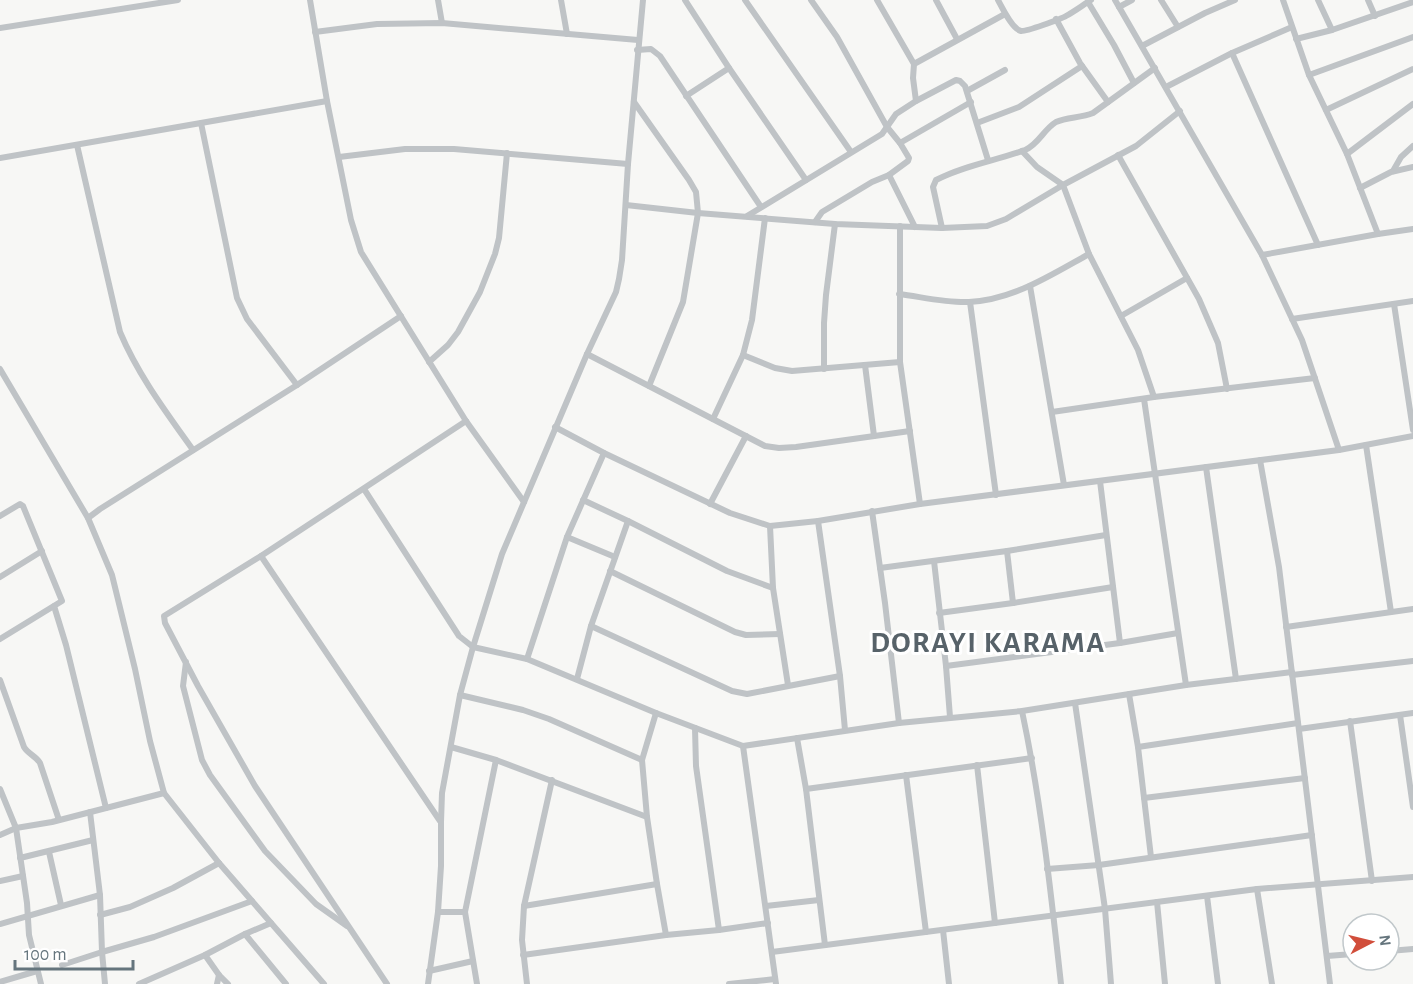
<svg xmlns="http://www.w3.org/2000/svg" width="1413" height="984" font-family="'Alegreya Sans',sans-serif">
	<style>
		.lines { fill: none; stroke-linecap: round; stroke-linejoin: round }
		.minor { stroke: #bfc3c6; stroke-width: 6 }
		.labels { text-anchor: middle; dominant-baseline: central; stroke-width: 6; stroke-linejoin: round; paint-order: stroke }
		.district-label { font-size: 30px; font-weight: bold; letter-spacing: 1.5px; fill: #576269; stroke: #fff }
	</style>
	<rect width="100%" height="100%" fill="#f7f7f5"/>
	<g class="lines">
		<g class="minor">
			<polyline points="310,0 327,101 351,220 361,252 466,421 524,502"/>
			<polyline points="438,0 442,23"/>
			<polyline points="561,0 567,34"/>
			<polyline points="685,0 729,68 806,180"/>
			<polyline points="745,0 851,152"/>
			<polyline points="811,0 837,37 887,127 900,143 909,158 908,161 889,175 872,182 822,212 815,222"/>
			<polyline points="877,0 914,64 913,78 916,101"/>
			<polyline points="936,0 957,39"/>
			<path d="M 998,0 C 1002,7 1012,29 1021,31 C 1025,32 1061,19 1066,16 C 1075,11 1083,5 1091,0"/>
			<polyline points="1115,0 1262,255 1302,340 1339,450"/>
			<polyline points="1161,0 1178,27"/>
			<polyline points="1283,0 1309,75 1347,154 1378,234"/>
			<polyline points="1318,0 1332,30"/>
			<polyline points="1368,0 1375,16"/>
			<polyline points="1088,2 1114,45 1134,83"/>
			<polyline points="1119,7 1132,0"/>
			<polyline points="1056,19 1080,63 1108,102"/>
			<polyline points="0,28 178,0"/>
			<polyline points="315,32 377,24 442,23 638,40"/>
			<polyline points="1296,39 1332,30 1413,2"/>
			<polyline points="1142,46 1205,13 1235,0"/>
			<polyline points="637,50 651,49 660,56 761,207"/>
			<polyline points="1232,53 1318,245"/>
			<polyline points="914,64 1005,14"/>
			<polyline points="1309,75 1413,37"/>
			<polyline points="1166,87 1232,53 1292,27"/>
			<polyline points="967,91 1005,70"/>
			<polyline points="686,96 729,68"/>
			<polyline points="634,102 689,180 696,192 698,213 683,302 649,386"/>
			<polyline points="1326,110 1413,69"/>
			<polyline points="201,123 237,298 247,319 297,385"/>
			<polyline points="977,123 1019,107 1082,66"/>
			<polyline points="900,143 971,102"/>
			<path d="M 77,145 L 120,332 C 138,375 166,412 193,450"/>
			<polyline points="1022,151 1037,167 1063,185 1089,254 1138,350 1154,397"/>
			<polyline points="1347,154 1413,104"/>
			<polyline points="1118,155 1199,299 1218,343 1227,389"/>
			<polyline points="339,157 405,149 454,149 628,164"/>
			<polyline points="0,158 327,101"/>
			<polyline points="1393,171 1401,157 1413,146"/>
			<polyline points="889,175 915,227"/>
			<polyline points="1360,188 1391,172 1413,167"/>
			<polyline points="626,205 698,213 835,224 942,228 987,226 1006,219 1063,185 1136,146 1180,111"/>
			<polyline points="747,216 882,134 896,114 916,101 956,80 960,81 965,86 988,160"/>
			<polyline points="900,226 900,362 920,504"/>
			<path d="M 942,228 L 933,187 L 936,180 C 965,165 995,161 1025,150 C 1038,145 1044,129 1056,122 C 1067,117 1081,118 1093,113 L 1155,68"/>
			<polyline points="1262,255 1378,234 1413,229"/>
			<polyline points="1030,286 1064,485"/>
			<path d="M 899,294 C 922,297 946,303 969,302 C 1013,300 1051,275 1089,254"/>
			<polyline points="970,302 996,495"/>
			<polyline points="1394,304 1413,430"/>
			<polyline points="1121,316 1187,278"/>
			<polyline points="1292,319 1413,301"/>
			<polyline points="587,354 765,446 779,448 796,447 910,431"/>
			<polyline points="743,355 775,368 792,371 900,362"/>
			<polyline points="429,362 448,345 458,332 480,292 495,254 499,238 507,153"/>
			<polyline points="865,365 874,436"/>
			<polyline points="0,369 88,518 112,575 135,669 150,741 164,793 219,863 324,984"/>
			<polyline points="824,369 824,323 826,295 835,224"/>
			<polyline points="1144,399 1186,685"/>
			<polyline points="1052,412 1154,397 1315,378"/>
			<polyline points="713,419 743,355 752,320 765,218"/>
			<polyline points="555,427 604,453 730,513 770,526 818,521 920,504 1339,450 1413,436"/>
			<polyline points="1366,445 1391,612"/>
			<polyline points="1260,460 1279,567 1330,984"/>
			<polyline points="1206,467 1236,679"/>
			<polyline points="1100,481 1120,643"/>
			<polyline points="364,489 459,636 473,647 527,659 656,713 743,746 899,723 1022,711 1186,685 1292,672"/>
			<polyline points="583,500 628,521 727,571 773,588"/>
			<polyline points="710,504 746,436"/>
			<polyline points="872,511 885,603 899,723"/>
			<polyline points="0,516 20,504 23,506 62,601 0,639"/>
			<polyline points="88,518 100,509 297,385 401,316"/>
			<polyline points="818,521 840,676 845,730"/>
			<polyline points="770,526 773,588 788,685"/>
			<polyline points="567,537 615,557"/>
			<polyline points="1007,551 1013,603"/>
			<polyline points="261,556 440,821"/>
			<polyline points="934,561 946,666 950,717"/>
			<polyline points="880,568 1007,551 1106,535"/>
			<polyline points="610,571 735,632 746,635 780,634"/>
			<polyline points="0,577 42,551"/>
			<polyline points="54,606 66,645 106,808"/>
			<polyline points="939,613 1013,603 1113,587"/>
			<polyline points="591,626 732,691 747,694 840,676"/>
			<polyline points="1286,627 1413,609"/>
			<polyline points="527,659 567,537 604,453"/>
			<polyline points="186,662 183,686 202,760 210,775 265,851 316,904 347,926"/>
			<polyline points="946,666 1120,643 1178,633"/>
			<polyline points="1292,675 1413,661"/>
			<polyline points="577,679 591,626 628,521"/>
			<path d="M 0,680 L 24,747 C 28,754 36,756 40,763 L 59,820"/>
			<polyline points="1129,694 1138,747 1151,857"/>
			<polyline points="460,695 523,710 549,719 642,760"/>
			<polyline points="1075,703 1105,909 1111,984"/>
			<path d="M 1022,711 C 1041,801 1051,893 1061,984"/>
			<polyline points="656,713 642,760 647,817 657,884 666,935"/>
			<polyline points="1400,715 1413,807"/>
			<polyline points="1350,721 1372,881"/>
			<polyline points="695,728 696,766 719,930"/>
			<polyline points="1299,729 1413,713"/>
			<polyline points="797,738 806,789 825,945"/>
			<polyline points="743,746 776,984"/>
			<polyline points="451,747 496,760 647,817"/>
			<polyline points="1138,747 1298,723"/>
			<polyline points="977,765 995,923"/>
			<polyline points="906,775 926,932"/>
			<polyline points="0,789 16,828 27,903 29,935 41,984"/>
			<polyline points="806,789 1032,758"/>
			<polyline points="1144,798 1305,778"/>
			<polyline points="90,812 100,895 102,952 105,984"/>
			<polyline points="0,835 16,828 52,822 164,793"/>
			<polyline points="49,852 61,905"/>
			<polyline points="20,858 93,840"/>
			<polyline points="1047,869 1099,865 1312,835"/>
			<polyline points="0,881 23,876"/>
			<polyline points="1257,889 1272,984"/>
			<polyline points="1207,896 1218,984"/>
			<polyline points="1157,902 1165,984"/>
			<polyline points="524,906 657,884"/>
			<polyline points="766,906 819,900"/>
			<polyline points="438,912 465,912"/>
			<polyline points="100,915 130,907 173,888 219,863"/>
			<polyline points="0,924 100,895"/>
			<polyline points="943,930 949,984"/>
			<polyline points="245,934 286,984"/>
			<polyline points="1389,951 1413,949"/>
			<polyline points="772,952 1257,889 1413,877"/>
			<polyline points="205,955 219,975 228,984"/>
			<polyline points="523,955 666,935 719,930 768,923"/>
			<polyline points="1327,956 1353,954"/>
			<polyline points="62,965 102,952 154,937 252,901"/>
			<polyline points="429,971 473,961"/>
			<polyline points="0,982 37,971"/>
			<polyline points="139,984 205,955 245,934 271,923"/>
			<polyline points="217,984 219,975"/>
			<polyline points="387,984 255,786 198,686 165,623 164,616 261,556 466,421"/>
			<polyline points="428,984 438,912 441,866 441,822 442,793 460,695 473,647 502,554 587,354 616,292 619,279 622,260 628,164 643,0"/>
			<polyline points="477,984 465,912 496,760"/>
			<polyline points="527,984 522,940 524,906 552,780"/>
			<polyline points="729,984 775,979"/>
		</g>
	</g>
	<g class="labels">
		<g class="district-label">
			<text x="988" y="643">DORAYI KARAMA</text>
		</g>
	</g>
	<g transform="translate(1371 942) rotate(83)"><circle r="28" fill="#ffffff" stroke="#c1c8cb" stroke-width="1.5"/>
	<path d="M0-4.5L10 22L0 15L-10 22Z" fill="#d14e3b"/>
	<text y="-9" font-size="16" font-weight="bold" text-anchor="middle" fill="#65757d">N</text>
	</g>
	<path d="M15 960v9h118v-9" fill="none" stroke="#65757d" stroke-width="3"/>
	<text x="24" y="960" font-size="18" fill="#65757d" stroke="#ffffff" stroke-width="4.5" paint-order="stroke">100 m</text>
</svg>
